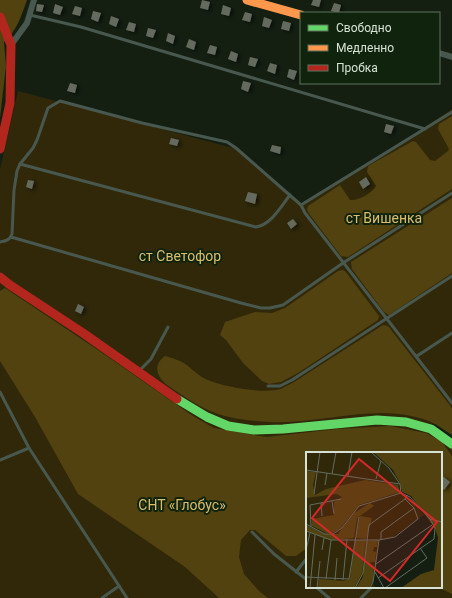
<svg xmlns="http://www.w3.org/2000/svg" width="452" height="598" font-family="Roboto,sans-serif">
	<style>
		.green { fill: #302809; fill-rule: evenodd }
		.forest { fill: #51420f }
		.building { fill: #656b5e; filter: url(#shadow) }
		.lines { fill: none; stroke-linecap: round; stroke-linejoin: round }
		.lane { stroke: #48584f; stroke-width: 3 }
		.street { stroke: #48584f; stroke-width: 6 }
		.fast { stroke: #63d668; stroke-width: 9 }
		.slow { stroke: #ff974d; stroke-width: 9 }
		.jam { stroke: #b3261e; stroke-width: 9 }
		.labels { text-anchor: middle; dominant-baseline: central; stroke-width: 4; stroke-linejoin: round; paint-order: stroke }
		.park-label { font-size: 14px; fill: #dbbd6c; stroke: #10240d }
		.inset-road { fill: none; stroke: #626d60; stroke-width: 1 }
		.view { fill: #d62828; fill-opacity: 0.15; stroke: #d62828; stroke-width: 2 }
		.inset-edge { fill: none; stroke: #d6e3d4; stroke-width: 2 }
	</style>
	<defs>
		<filter id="shadow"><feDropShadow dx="2.5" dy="1.5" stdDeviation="2" flood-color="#0009"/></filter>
	</defs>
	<rect width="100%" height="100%" fill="#141f12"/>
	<path class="green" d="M 18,91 L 237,149 L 300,204 L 411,136 L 452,109 L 452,405 L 430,426 L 452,440 L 452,598 L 0,598 L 0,283 L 4,278 L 0,272 L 0,169 ZM 307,453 L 441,453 L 441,587 L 307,587 Z"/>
	<g class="forest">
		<path d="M 0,0 L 27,0 C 21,16 17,31 4,42 L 6,66 L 0,118 Z"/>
		<path d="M 452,116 L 452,189 L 348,257 L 341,256 L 310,215 L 307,210 L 308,206 L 340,185 L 350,200 C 359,201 372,193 376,186 L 367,172 L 368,166 L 413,141 L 416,142 L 430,160 L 435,161 L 448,151 L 449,149 L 438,129 L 439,124 Z"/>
		<polygon points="452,198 452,273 389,315 384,312 352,269 351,262"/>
		<polygon points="342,270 345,271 379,316 378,320 298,373 281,382 269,384 262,381 243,363 226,340 220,335 225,322 255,312 272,313 285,308 338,271"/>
		<polygon points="5,288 101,352 193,416 214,428 266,437 337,429 390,426 426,433 442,442 452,456 452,594 438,587 441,587 441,453 307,453 307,548 296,556 286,556 255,530 250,530 241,540 239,557 244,574 259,591 268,598 219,598 185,567 78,494 35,417 0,361 0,291"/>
		<path d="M 383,325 L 388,326 L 452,408 L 452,435 C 444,430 435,423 426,420 C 421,418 416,417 411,416 C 364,406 316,425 269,422 C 252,421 233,419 218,414 C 201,408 184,397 170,387 C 158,379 151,366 165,356 C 173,358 182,361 188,366 C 194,371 200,377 208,380 C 224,387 264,394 281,389 C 285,387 290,384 294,382 Z"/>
	</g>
	<g class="building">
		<polygon points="202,0 210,2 208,10 200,8"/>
		<polygon points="313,0 321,0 319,7 311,5"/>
		<polygon points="334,3 341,5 339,13 331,11"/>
		<polygon points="37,4 44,5 42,12 36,11"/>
		<polygon points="55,4 63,7 60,15 53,13"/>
		<polygon points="223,5 231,8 229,16 221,14"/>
		<polygon points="75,6 82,8 80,16 72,14"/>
		<polygon points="93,11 101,13 98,22 91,19"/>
		<polygon points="245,12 252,14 250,22 242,20"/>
		<polygon points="111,16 119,19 116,27 109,24"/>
		<polygon points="264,17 272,20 269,28 262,26"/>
		<polygon points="283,21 291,23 289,31 281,29"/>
		<polygon points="129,22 136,24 134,32 126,30"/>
		<polygon points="148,28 156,30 153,38 146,36"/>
		<polygon points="168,33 175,36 173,44 166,41"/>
		<polygon points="189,39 196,42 194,50 186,47"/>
		<polygon points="210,45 217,47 215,55 207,53"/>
		<polygon points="231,51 238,54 236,62 228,59"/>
		<polygon points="250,57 258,59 255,67 248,65"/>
		<polygon points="270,63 277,65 275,74 267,71"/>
		<polygon points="289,69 297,71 294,80 287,77"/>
		<polygon points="243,81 251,83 248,92 241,89"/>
		<polygon points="70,83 77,85 75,93 67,91"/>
		<polygon points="386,124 394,126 391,134 384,132"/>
		<polygon points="171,138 179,140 177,146 169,144"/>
		<polygon points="272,145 281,147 280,154 270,151"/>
		<polygon points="366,177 370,184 363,189 359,182"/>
		<polygon points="28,180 34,181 32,189 26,187"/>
		<polygon points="248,192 257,194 255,204 245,201"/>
		<polygon points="293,219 297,224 291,229 287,223"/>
		<polygon points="78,304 84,307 81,314 75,311"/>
		<polygon points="441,475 450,482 444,490 441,487"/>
	</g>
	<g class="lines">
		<g class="lane">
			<polyline points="30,15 81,27 425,129"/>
			<path d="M 20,164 L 256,227 C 271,225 281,206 290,195"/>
			<polyline points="301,205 452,112"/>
			<polyline points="11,237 241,303 261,308 270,308 283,305 343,263 452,193"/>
			<path d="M 0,242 C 6,241 10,240 12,234 L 14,190 L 17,171 L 20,164 L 33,148 L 37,140 L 48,108 L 60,101 L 142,123 L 227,142 L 236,148 L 301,205 L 305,213 L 452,403"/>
			<polyline points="417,356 452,333"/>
			<polyline points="140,370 151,359 168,327"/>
			<polyline points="268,386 280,386 292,380 452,276"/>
			<polyline points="0,392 29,448 127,598"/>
			<polyline points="0,460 29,448"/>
			<polyline points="252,532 274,554 307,580"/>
			<polyline points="296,572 307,558"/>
			<polyline points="316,587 329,598"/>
			<polyline points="102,598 119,586"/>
			<polyline points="361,598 372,587"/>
		</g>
		<g class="street">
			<polyline points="11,45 27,23 34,0"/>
			<polyline points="439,53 452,57"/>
		</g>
		<polyline class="fast" points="177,399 207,417 228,426 254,430 283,429 377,420 406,422 431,429 452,444"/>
		<polyline class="slow" points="247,0 301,15"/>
		<g class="jam">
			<polyline points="0,17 11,45 10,103 0,149"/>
			<polyline points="0,277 10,285 83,333 177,399"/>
		</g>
	</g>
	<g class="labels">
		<g class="park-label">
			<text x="384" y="218">ст Вишенка</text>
			<text x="180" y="256">ст Светофор</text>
			<text x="182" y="505">СНТ «Глобус»</text>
		</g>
	</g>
	<g transform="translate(306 452)">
		<rect width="136" height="136" fill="#141f12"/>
		<path d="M 0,0 L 70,0 L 68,2 L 90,23 L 95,41 L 102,44 L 118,63 L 87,85 L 73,88 L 68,127 L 52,126 L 67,132 L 70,136 L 0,136 L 0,79 L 25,88 L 31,86 L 30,81 L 0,73 Z" fill="#302809"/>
		<path d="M 67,0 L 136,0 L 136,136 L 95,136 L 115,122 L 128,118 L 132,86 L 129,76 L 105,44 L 96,40 L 94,31 L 87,18 ZM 0,19 L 10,20 L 7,33 L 9,43 L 20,37 L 59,28 L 92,33 L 94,40 L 53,53 L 35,76 L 27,81 L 20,81 L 6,74 L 6,67 L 28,63 L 28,50 L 36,45 L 31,42 L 0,46 ZM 64,51 L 68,54 L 51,66 L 48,86 L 25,88 L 0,79 L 0,73 L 20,82 L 32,82 L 48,61 ZM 54,64 L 66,66 L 60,87 L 50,86 ZM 49,88 L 60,88 L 56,121 L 48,136 L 12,136 L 13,127 L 37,129 L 44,127 ZM 72,88 L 71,95 L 68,95 L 67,99 L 70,100 L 69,110 L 64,110 L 65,113 L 68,114 L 67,129 L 63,136 L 50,136 L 57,125 L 61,89 Z" fill="#51420f"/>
		<path class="inset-road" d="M 65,0 L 83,16 L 94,32 L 95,41M 0,18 L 94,32M 26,22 L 30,0M 42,24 L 46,0M 70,27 L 75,9M 19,33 L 21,21M 8,42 L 14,0M 26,49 L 28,62M 15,51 L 16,64M 0,72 L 19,82 L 27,82 L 36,76 L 53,54 L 95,41 L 104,45 L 124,67 L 136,70M 5,74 L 4,53 L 35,47M 0,79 L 25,88 L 73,88 L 89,85 L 112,67 L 108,56 L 99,47 L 101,43M 75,88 L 75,80 L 108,56M 0,98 L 4,81M 16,98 L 18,86M 70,112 L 126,73M 69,120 L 78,136M 0,125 L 43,127 L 53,65M 72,126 L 128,87 L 129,76 L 124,67M 20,127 L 25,88M 29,128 L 31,106M 37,128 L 41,87M 4,136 L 9,83M 11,136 L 14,109M 49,136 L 57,121 L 63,73 L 99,47M 64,136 L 67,130 L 73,88M 79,136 L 121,106 L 114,96"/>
		<path class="view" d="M 53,7 L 131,70 L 84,129 L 6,66 Z"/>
		<rect width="136" height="136" class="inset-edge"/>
	</g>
	<rect x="300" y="12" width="140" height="72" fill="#10240d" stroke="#5f705d"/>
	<rect x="308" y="25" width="20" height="6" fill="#63d668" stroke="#5f705d"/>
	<text x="336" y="32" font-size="12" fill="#d6e3d4">Свободно</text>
	<rect x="308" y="45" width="20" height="6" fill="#ff974d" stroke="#5f705d"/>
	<text x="336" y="52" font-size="12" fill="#d6e3d4">Медленно</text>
	<rect x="308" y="65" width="20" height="6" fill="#b3261e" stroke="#5f705d"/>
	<text x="336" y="72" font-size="12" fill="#d6e3d4">Пробка</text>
</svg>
